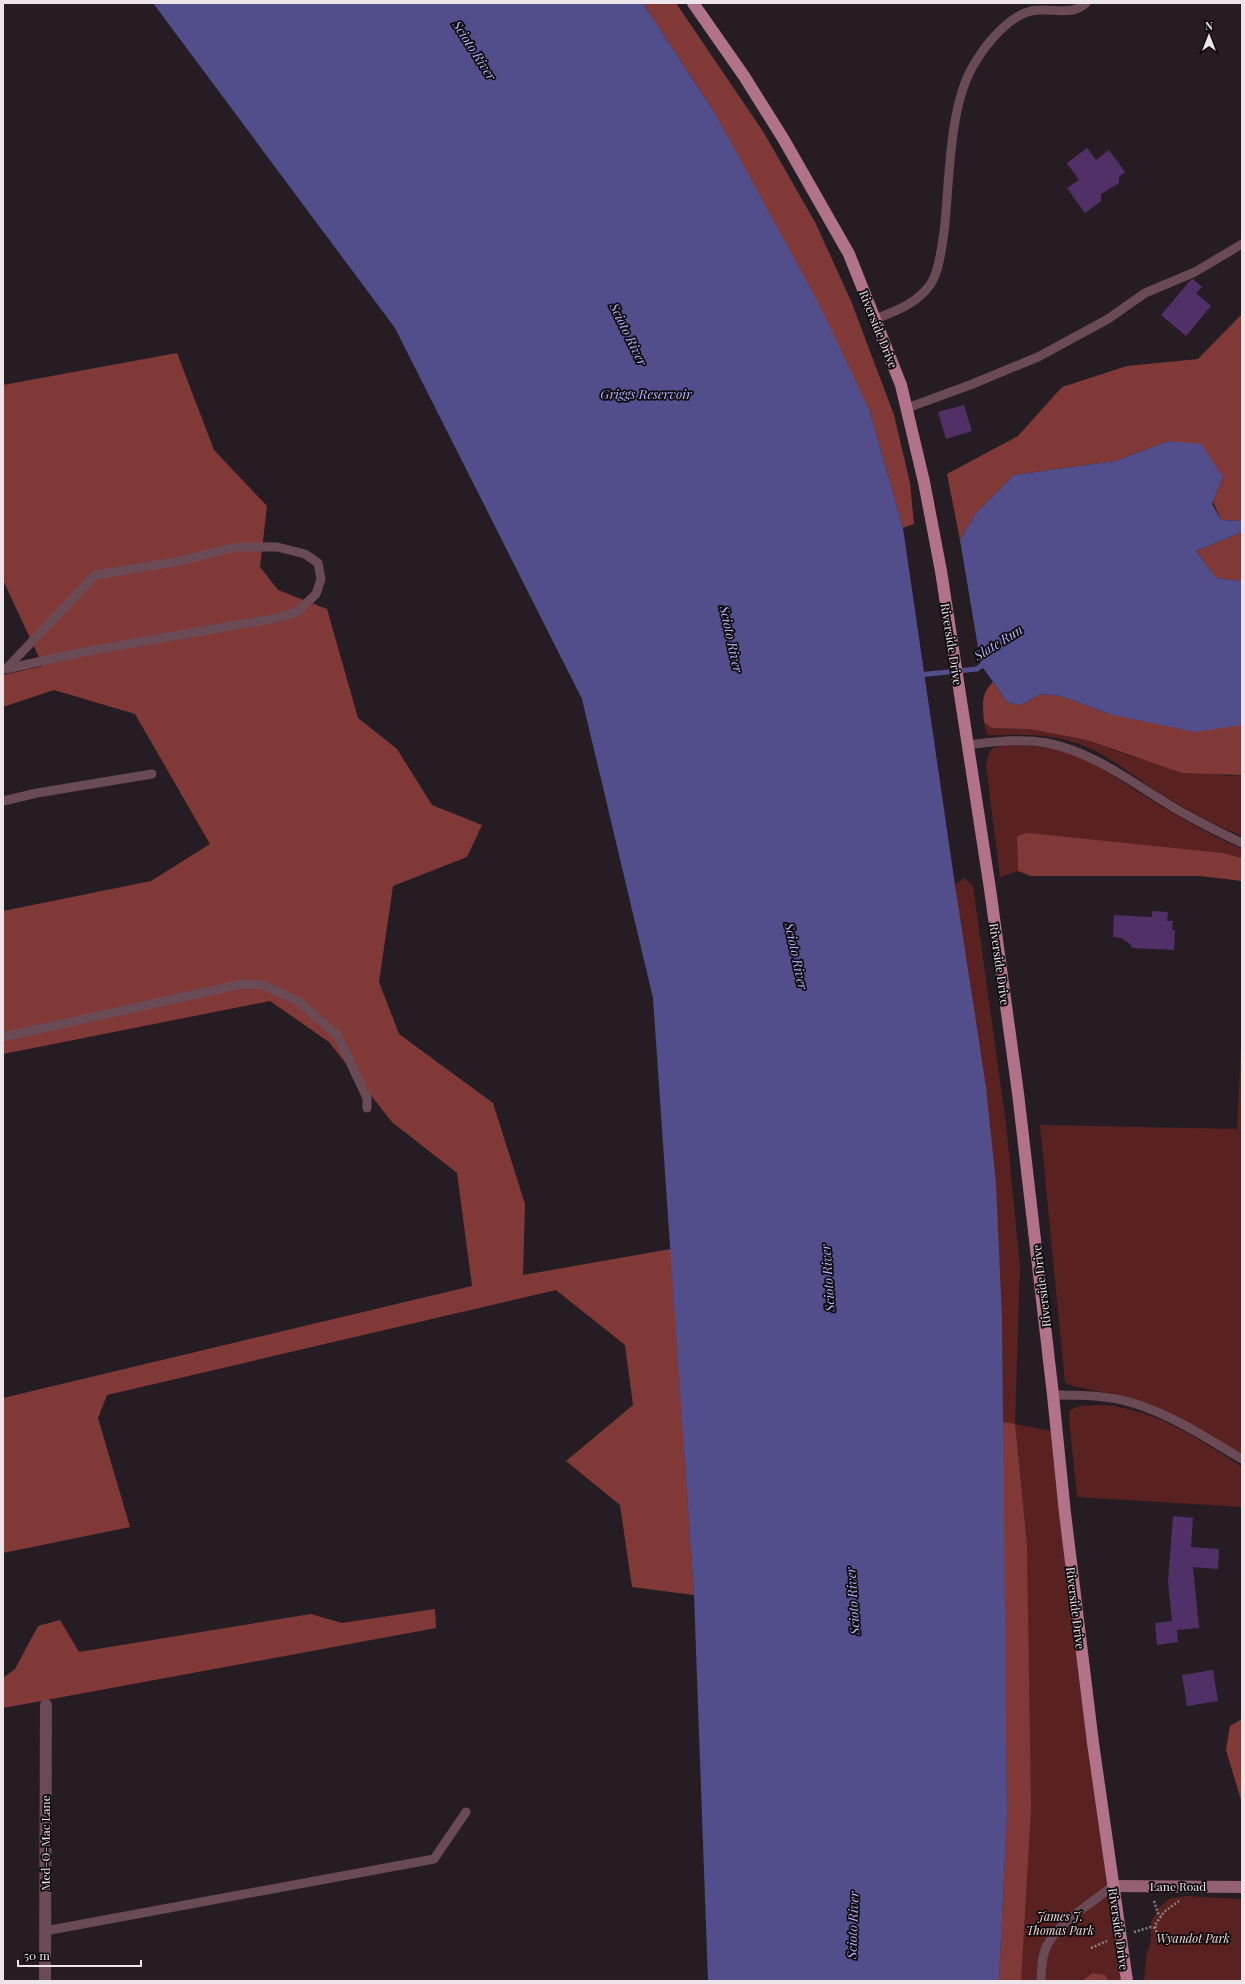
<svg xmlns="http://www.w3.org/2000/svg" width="1245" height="1984" font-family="'Playfair Display',serif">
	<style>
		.green { fill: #592221 }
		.forest { fill: #813938 }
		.water { fill: #524e8b }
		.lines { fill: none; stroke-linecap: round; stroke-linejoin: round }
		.stream { stroke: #524e8b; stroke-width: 5 }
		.building { fill: #513068 }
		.path { stroke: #8a8288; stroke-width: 2.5; stroke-dasharray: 2 2; stroke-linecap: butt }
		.lane { stroke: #6a4a54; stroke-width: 9 }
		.street { stroke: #6a4a54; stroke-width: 12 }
		.secondary { stroke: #936171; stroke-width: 12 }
		.primary { stroke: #b27388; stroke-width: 12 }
		.labels { text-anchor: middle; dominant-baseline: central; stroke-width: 3.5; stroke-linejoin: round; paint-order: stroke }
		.street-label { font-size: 12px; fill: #ece6ea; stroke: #0d090c }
		.park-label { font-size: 12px; font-style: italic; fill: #f0d9d7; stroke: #0d090c }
		.water-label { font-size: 13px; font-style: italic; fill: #b7b5ff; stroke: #0d090c }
	</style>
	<rect width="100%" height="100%" fill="#261d24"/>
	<g class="green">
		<path d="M 984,722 L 993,728 L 1029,729 L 1087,740 L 1133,757 L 1229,776 L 1242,775 L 1242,836 C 1215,825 1189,811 1164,796 C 1132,776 1104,749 1066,740 C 1041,733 1013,735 987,735 Z"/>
		<path d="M 1013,745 C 1032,746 1050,746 1068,752 C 1092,760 1113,776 1135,790 C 1169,811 1204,832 1242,849 L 1242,858 L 1223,853 L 1017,836 L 1018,871 L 1000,877 L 986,766 C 990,744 994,747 1013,745 Z"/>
		<polygon points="964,878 973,886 1006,1124 1020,1266 1015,1424 1057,1432 1127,1981 999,1981 1007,1815 1002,1318 955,885"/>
		<polygon points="1242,1027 1242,1455 1196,1427 1153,1405 1131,1398 1077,1387 1065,1383 1040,1125 1237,1129"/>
		<path d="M 1105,1405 C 1158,1411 1198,1438 1242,1467 L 1242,1507 L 1077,1497 L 1069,1418 L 1070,1410 L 1080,1406 Z"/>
		<polygon points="1184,1896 1242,1899 1242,1981 1144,1981 1146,1956 1151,1941 1151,1922 1160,1907 1169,1899"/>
	</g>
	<g class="forest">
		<polygon points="643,3 676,3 764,133 815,222 851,301 894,415 910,483 914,524 903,528 869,409 716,115"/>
		<polygon points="1242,314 1242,521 1221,520 1213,502 1223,477 1169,441 1115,461 1014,475 976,513 960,540 947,474 1018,436 1062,387 1127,366 1198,359"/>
		<polygon points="177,353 214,450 267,506 260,567 278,590 327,609 358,718 397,749 432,805 482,825 467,857 393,886 379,982 399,1034 493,1103 525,1204 523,1275 671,1249 694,1595 632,1587 620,1505 566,1461 633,1405 625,1345 556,1290 107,1395 98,1418 130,1527 3,1553 3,1398 472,1286 457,1173 392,1122 329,1042 270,1001 3,1054 3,911 151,881 210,844 135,714 54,690 3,707 3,675 43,666 3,580 3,385"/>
		<polygon points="1242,532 1242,581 1216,578 1196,551"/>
		<path d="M 993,682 L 1008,703 L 1021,705 L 1041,694 L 1061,696 L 1109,714 L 1242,724 L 1242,775 L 1182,773 L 1087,740 L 1029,729 L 992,728 L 984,722 C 983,706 980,694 993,682 Z"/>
		<polygon points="1028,833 1223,853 1242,858 1242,881 1200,876 1031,876 1018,871 1017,836"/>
		<polygon points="1002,1422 1015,1424 1027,1546 1031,1808 1021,1981 999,1981 1007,1815"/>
		<polygon points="435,1609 436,1628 3,1708 3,1678 15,1669 38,1626 60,1620 79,1652 311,1614 342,1623"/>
		<polygon points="1242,1719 1242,1803 1226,1750 1230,1726"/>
		<polygon points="1093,1973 1105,1975 1109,1981 1082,1981"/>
	</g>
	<g class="water">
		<polygon points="153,3 643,3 716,115 819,304 869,409 903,528 955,885 986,1087 996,1184 1002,1318 1007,1815 999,1981 708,1981 694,1595 653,998 582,699 395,328"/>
		<polygon points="1169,441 1201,444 1223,477 1212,504 1221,520 1242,521 1242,532 1196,551 1216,578 1242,581 1242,725 1194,732 1109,714 1061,696 1041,694 1021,705 1008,703 981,665 960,540 976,513 1014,475 1115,461"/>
	</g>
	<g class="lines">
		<polyline class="stream" points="918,675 977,669 986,662"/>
	</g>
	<g class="building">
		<polygon points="1087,148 1096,160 1109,150 1125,172 1119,177 1119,183 1101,194 1101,201 1085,213 1067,188 1079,180 1067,163"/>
		<polygon points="1193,279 1202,287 1196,293 1211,306 1186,336 1161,315 1190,281"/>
		<polygon points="964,405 972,431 946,439 938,412"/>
		<polygon points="1152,911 1168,912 1167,921 1173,921 1172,930 1175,930 1174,950 1132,948 1131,945 1122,938 1113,937 1114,915 1152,917"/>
		<polygon points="1173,1516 1193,1518 1191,1547 1219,1549 1218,1569 1193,1567 1199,1628 1177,1630 1178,1642 1157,1645 1155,1623 1172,1621 1168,1582"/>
		<polygon points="1213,1670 1218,1701 1187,1706 1182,1675"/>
	</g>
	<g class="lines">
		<g class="path">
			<polyline points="1154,1901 1158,1913 1161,1916"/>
			<polyline points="1134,1932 1151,1927 1156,1928"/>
			<polyline points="1158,1940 1155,1925 1164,1912 1179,1901"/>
			<polyline points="1091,1948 1107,1941"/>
		</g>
		<g class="lane">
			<path d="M 875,319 C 896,311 916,304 930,285 C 939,273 942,246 944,232 C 950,182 948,103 976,61 C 987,43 1009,16 1031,11 C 1049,7 1072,17 1086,3"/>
			<polyline points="907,408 970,385 1038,357 1108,319 1145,293 1195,272 1242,244"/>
			<polyline points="3,669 6,669 83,652 277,618 298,611 316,594 321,579 318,563 305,554 277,547 236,547 180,561 95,575 6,669"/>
			<path d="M 967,745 C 993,742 1021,738 1047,743 C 1098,753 1140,789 1185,814 C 1203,824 1223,834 1242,843"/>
			<polyline points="3,801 37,793 152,774"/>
			<polyline points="3,1037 242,984 263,985 298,1001 338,1036 367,1098 367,1108"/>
			<path d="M 1053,1395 C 1081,1395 1109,1395 1136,1404 C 1174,1416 1208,1439 1242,1459"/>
			<polyline points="45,1931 434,1859 466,1812"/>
			<path d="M 1041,1981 C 1042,1969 1041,1955 1048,1944 C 1060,1921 1093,1902 1113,1886"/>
		</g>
		<polyline class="street" points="45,1981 46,1705"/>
		<polyline class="secondary" points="1113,1886 1242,1887"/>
		<polyline class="primary" points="693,3 744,76 784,140 849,254 901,385 924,482 941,571 990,889 1018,1093 1053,1395 1065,1513 1093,1743 1127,1981"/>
	</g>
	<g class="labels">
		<g class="street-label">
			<text transform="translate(879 329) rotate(68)">Riverside Drive</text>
			<text transform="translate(952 644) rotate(81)">Riverside Drive</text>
			<text transform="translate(1000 964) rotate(82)">Riverside Drive</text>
			<text transform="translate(1041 1286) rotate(-97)">Riverside Drive</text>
			<text transform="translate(1076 1608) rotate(83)">Riverside Drive</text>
			<text transform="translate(45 1843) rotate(-90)">Med-O-Mac Lane</text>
			<text x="1178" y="1886">Lane Road</text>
			<text transform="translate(1119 1929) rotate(82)">Riverside Drive</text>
		</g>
		<g class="park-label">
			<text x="1060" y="1916">James J.<tspan x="1060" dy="14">Thomas Park</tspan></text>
			<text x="1193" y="1938">Wyandot Park</text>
		</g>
		<g class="water-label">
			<text transform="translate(475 50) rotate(57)">Scioto River</text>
			<text transform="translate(629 334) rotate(64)">Scioto River</text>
			<text x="646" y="393">Griggs Reservoir</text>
			<text transform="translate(732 639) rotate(78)">Scioto River</text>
			<text transform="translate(998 642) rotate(-32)">Slate Run</text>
			<text transform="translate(797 956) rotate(78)">Scioto River</text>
			<text transform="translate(827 1278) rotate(-94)">Scioto River</text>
			<text transform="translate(852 1601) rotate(-94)">Scioto River</text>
			<text transform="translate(852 1925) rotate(-88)">Scioto River</text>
		</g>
	</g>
	<rect width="1245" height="1984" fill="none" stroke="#ece6ea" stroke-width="8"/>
	<g transform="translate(1209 36)" stroke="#0d090c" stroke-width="3" paint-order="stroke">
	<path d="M0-3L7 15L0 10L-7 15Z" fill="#ece6ea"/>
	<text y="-6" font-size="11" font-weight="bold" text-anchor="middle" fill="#ece6ea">N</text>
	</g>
	<path d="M18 1960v6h123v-6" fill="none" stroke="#ece6ea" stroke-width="2"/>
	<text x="24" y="1960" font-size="12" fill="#ece6ea" stroke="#0d090c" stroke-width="3" paint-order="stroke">50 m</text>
</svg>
